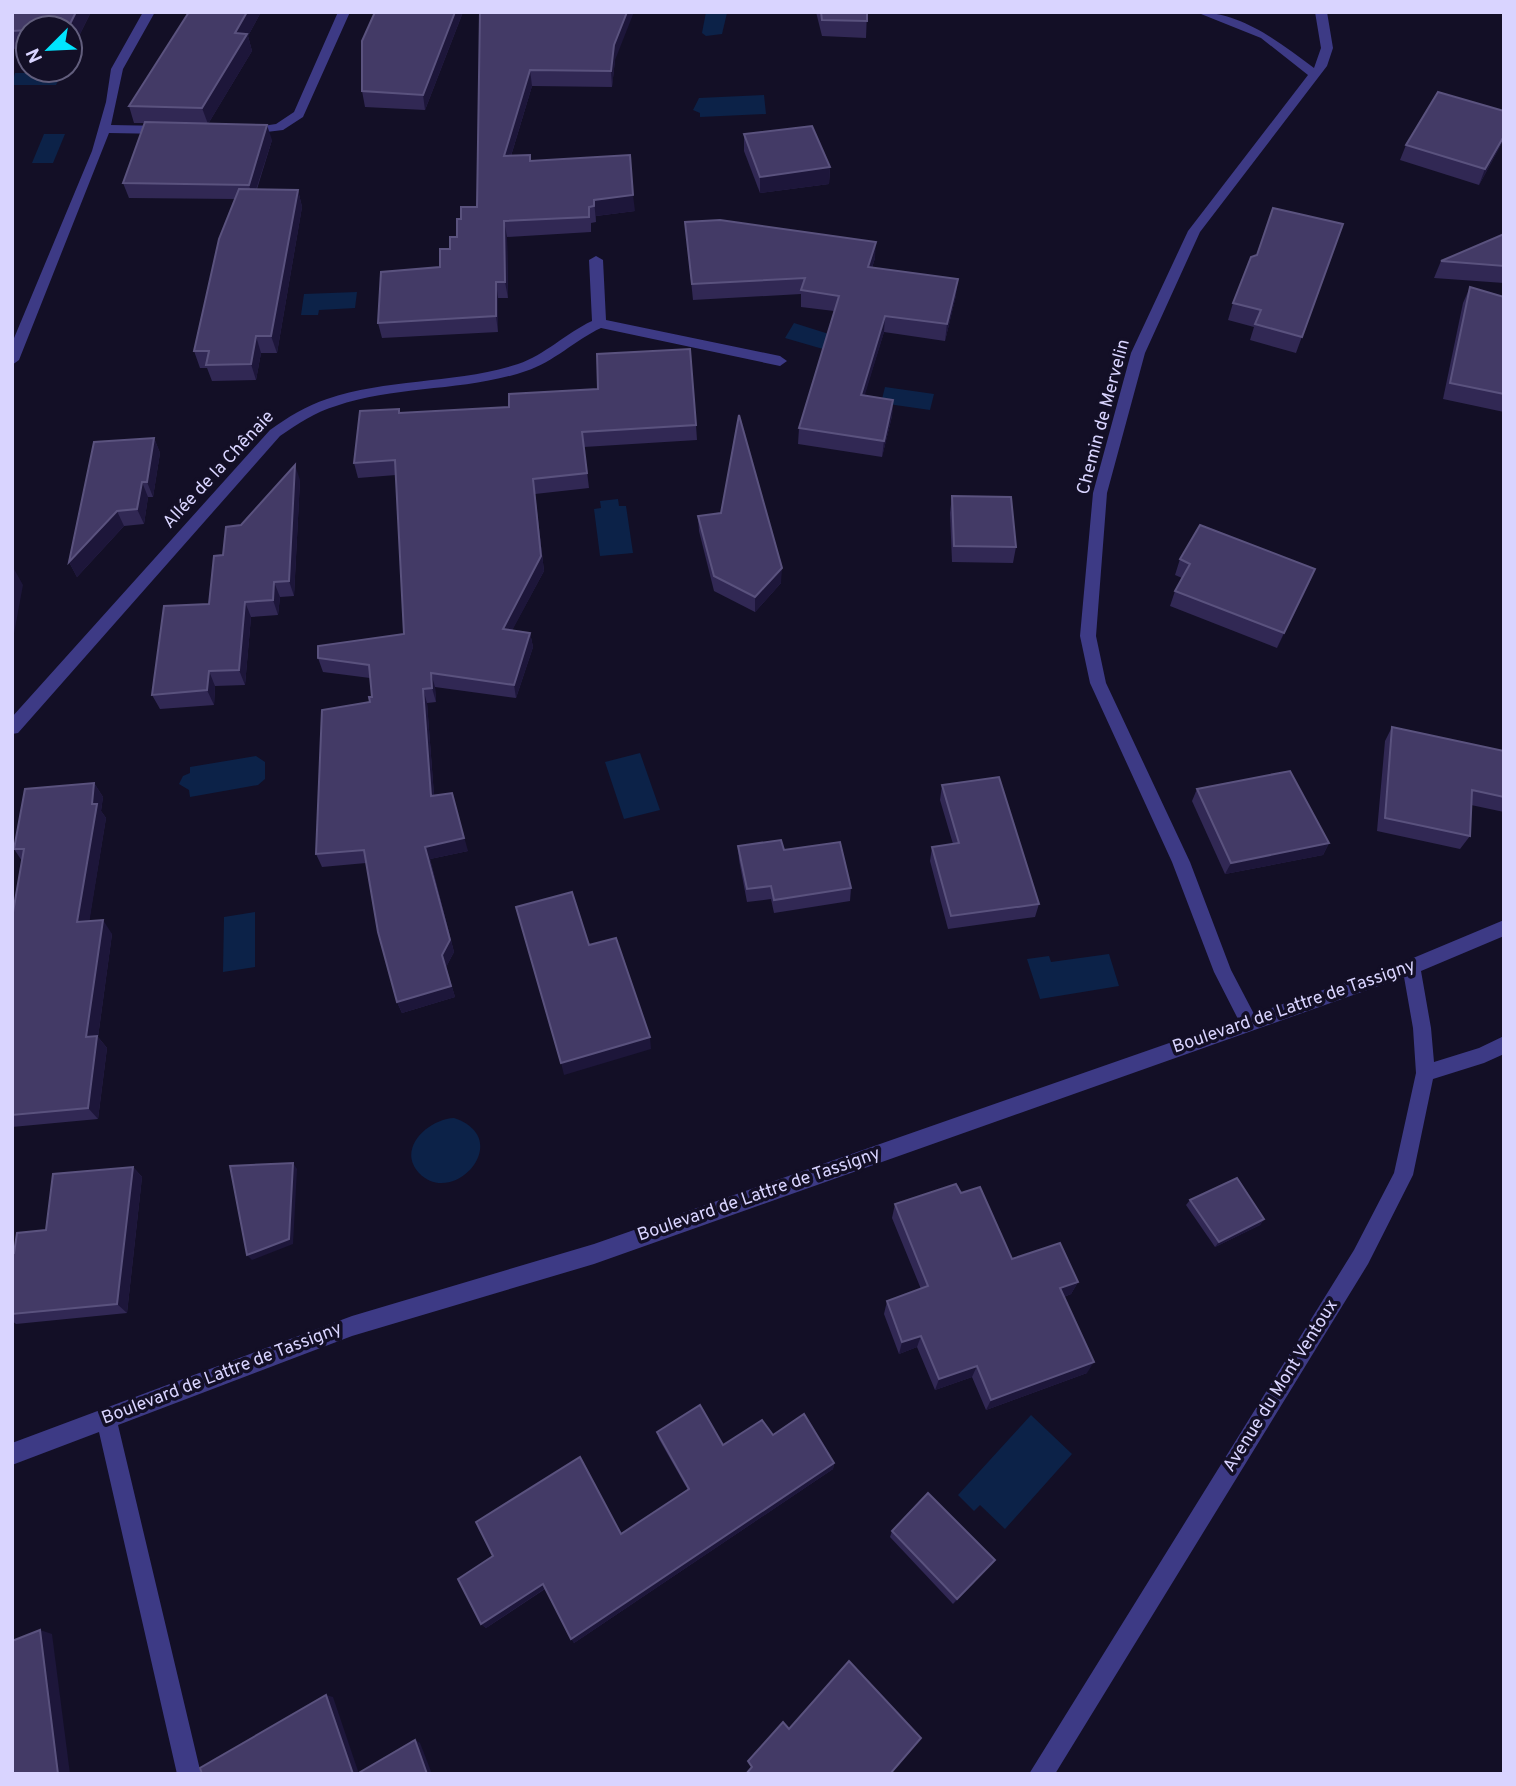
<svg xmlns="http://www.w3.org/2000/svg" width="1516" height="1786" font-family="Overpass,sans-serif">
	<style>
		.water { fill: #0c2248 }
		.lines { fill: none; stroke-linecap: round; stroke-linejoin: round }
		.minor { fill: #3d3a85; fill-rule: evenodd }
		.wall { fill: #312854 }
		.shaded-wall { fill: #1d163a }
		.building { fill: #433a66; stroke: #5a527e; stroke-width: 2 }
		.labels { text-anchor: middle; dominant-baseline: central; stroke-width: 7; stroke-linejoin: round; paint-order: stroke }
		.street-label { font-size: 18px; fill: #d9d4ff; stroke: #130f26 }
	</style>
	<rect width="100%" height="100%" fill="#130f26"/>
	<g class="water">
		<polygon points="706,12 727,13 722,34 706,36 702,33"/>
		<polygon points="15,73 62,73 56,85 12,85"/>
		<polygon points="764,95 766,114 700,117 700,113 693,110 699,98"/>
		<polygon points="44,134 65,134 53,163 32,163"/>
		<polygon points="357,292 355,308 319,310 318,315 301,315 304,294"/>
		<polygon points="794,323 832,335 823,349 785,338"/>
		<polygon points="885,387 934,394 930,410 881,403"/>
		<polygon points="618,499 619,506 626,506 633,553 600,556 594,509 601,508 600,501"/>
		<polygon points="640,753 660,810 624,819 605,762"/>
		<polygon points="256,756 265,762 265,779 258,785 190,797 189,790 179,784 183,776 190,773 190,767"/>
		<polygon points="255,912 255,967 223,972 224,917"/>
		<polygon points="1109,954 1119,986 1040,999 1027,959 1049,956 1051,962"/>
		<path d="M 454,1118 C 516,1139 453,1209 419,1173 C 396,1148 429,1119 454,1118 Z"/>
		<polygon points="1031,1415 1072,1454 1005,1529 980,1505 974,1511 958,1495"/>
	</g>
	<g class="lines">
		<g class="minor">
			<polygon points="143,12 155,12 123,69 111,125 165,126 171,130 165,134 109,133 19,360 12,365 12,343 92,151 106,102 111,69"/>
			<polygon points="338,12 350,12 303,117 283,130 241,135 241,129 276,124 294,112"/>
			<path d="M 1196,12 C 1242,12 1279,42 1314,68 L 1321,48 L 1315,12 L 1327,12 L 1333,48 L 1327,66 L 1200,232 L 1145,353 L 1107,493 L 1096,636 L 1106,683 L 1190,862 L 1231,970 L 1254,1014 L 1406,961 L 1504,920 L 1504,936 L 1421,971 L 1431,1028 L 1434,1062 L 1479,1048 L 1504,1036 L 1504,1054 L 1484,1063 L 1433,1079 L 1413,1175 L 1368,1264 L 1055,1774 L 1029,1774 L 1354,1250 L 1394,1173 L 1416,1073 L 1413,1028 L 1404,977 L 594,1264 L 352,1336 L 118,1425 L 201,1774 L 177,1774 L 99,1432 L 12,1465 L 12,1443 L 352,1316 L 594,1244 L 1238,1019 L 1214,972 L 1172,862 L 1090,683 L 1080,636 L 1093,493 L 1131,353 L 1188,231 L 1308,75 L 1261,38 Z"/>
			<path d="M 596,256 L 603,260 L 606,320 L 780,356 L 787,361 L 780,366 L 601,328 C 575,340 554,362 526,371 C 465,392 398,385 336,406 C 315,412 298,424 280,436 L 18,733 L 12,734 L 12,717 L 270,430 C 288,417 306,406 327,399 C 388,378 456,384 518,364 C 545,355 566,333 592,321 L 589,260 Z"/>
		</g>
	</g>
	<g class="wall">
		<polygon points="12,12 91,12 75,44 70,45 70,28 28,28 28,48 12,49"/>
		<polygon points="189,12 261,12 248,36 252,51 208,124 272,140 257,189 298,190 302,207 277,353 261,353 256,380 212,381 207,368 200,368 194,351 235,199 129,198 123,183 145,123 134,123 129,106"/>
		<polygon points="375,12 463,12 425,110 365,107 362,91"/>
		<polygon points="480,12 615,60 612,87 532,86 511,156 530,155 531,161 635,211 596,216 596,222 591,223 591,232 507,237 508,298 498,298 498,332 382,338 378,323 440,267 457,237 461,219 477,207"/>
		<polygon points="816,12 867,12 866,38 822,36"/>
		<polygon points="1504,111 1504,139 1479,185 1400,160 1406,145"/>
		<polygon points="744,134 830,167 829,184 760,193 744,151"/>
		<polygon points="685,222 875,258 872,268 956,295 945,341 884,332 864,396 893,400 892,416 882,457 798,444 799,428 834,311 801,307 801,294 693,300"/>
		<polygon points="1343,224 1296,353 1250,340 1254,327 1228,320 1233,303"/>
		<polygon points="1504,234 1504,283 1434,278 1441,261"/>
		<polygon points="1470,287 1504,297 1504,412 1443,399 1463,303"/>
		<polygon points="399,409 400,413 696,425 697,440 584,447 589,488 535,494 544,571 512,630 530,633 533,647 516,698 435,687 436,702 427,703 434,795 468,851 430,859 454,952 446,967 455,997 402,1013 397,1002 366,863 322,867 316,854 370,702 372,697 370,678 323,672 318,658 404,634 396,475 358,478 354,463"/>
		<polygon points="154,438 160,453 153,497 148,497 144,524 124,526 77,577 69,562"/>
		<polygon points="300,480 294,596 280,597 278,615 251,617 245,685 215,686 214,705 160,709 152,695 209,604 223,555 241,525"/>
		<polygon points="952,496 1016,547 1013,563 952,562 950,513"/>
		<polygon points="698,516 781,583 755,612 714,591 699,531"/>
		<polygon points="1180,559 1315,569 1277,648 1170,606 1175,591 1182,578 1175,575"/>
		<polygon points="1392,727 1504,751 1504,812 1471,805 1470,836 1460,849 1377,831 1385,741"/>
		<polygon points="94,783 103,797 101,811 106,818 89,921 112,934 98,1037 107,1048 98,1119 12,1127 12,918 22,861 14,849"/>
		<polygon points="942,785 1039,904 1035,917 948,929 930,861 932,847 953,844 940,800"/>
		<polygon points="1197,789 1329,843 1323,855 1225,874 1192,801"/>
		<polygon points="738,846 784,850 851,888 850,901 774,913 771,899 747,902 739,860"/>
		<polygon points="133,1167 142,1177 127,1313 16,1324 12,1321 12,1253"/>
		<polygon points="961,1193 1012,1259 1078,1282 1071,1294 1064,1297 1087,1373 986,1410 972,1377 935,1390 917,1347 899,1354 884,1314 887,1301 921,1289 892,1218 895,1204"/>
		<polygon points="1190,1200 1264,1219 1260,1225 1215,1247 1186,1205"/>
		<polygon points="657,1432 723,1445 773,1435 834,1463 833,1469 574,1643 545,1589 486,1628 481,1624 688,1490 659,1439"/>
		<polygon points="892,1531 995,1560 953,1604 890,1537"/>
	</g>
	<g class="shaded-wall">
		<polygon points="76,12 91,12 75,44 70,32 70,28 68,28"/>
		<polygon points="247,12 261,12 248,36 252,51 208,124 202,108 235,33"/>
		<polygon points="455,12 463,12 425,110 423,95"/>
		<polygon points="627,12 634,12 615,60 612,87 611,71 614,45"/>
		<polygon points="530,70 532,86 506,172 504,156"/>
		<polygon points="267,125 272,140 253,199 249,185"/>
		<polygon points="1504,136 1504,139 1479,185 1485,169"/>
		<polygon points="830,167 829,184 760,193 760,177"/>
		<polygon points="298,190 302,207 277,353 271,336"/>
		<polygon points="633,195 635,211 596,216 596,222 594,200"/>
		<polygon points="504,221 507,237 508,298 505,282"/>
		<polygon points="876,242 875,258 867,283 868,267"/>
		<polygon points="958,279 956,295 945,341 947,324"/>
		<polygon points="496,282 498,298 498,332 496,316"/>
		<polygon points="885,316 884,332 860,411 861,395"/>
		<polygon points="256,336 261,353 256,380 251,364"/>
		<polygon points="893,400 892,416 882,457 884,441"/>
		<polygon points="154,438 160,453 153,497 147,482"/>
		<polygon points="295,465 300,480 294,596 289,581"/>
		<polygon points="533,479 544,571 506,642 503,629"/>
		<polygon points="142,482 148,497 144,524 137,509"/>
		<polygon points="117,511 124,526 77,577 69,562"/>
		<polygon points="782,568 781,583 755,612 755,597"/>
		<polygon points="14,569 23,585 12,644 12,580"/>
		<polygon points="1315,569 1309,584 1277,648 1284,633"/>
		<polygon points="274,582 280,597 278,615 273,600"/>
		<polygon points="245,602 251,617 245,685 239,670"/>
		<polygon points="530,633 533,647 516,698 514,685"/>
		<polygon points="209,671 215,686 214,705 207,690"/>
		<polygon points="431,673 435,687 436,702 432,688"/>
		<polygon points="423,689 427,703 435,809 431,796"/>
		<polygon points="94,783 103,797 101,811 106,818 87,936 77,922"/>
		<polygon points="452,793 468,851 430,859 454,952 446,967 455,997 402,1013 397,1002 442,955 425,847"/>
		<polygon points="1329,843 1323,855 1225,874 1231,863"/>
		<polygon points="103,920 112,934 98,1037 107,1048 98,1119 88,1108 86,1037"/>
		<polygon points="650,1037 651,1049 564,1075 561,1063"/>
		<polygon points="293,1163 297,1169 293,1244 252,1260 247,1255"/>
		<polygon points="133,1167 142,1177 127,1313 117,1304"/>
		<polygon points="1264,1219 1260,1225 1215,1247 1219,1242"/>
		<polygon points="1078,1282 1071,1294 1053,1301 1060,1288"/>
		<polygon points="921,1336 917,1347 899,1354 902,1342"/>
		<polygon points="1094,1362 1087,1373 986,1410 991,1400"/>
		<polygon points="977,1366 972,1377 935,1390 939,1379"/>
		<polygon points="834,1463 833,1469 574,1643 571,1639"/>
		<polygon points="995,1560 991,1565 953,1604 957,1599"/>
		<polygon points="543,1584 546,1588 486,1628 481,1624"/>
		<polygon points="40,1630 52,1634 70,1774 58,1774"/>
		<polygon points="326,1695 333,1697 359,1774 353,1774"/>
		<polygon points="415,1740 420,1743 432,1774 427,1774"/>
	</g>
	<g class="building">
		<polygon points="12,12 76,12 68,28 28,28 28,30 12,31"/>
		<polygon points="189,12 247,12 235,33 247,34 202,108 129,106"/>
		<polygon points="375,12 455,12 423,95 362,91 362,41"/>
		<polygon points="480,12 627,12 614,45 611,71 530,70 504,156 530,155 530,161 630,155 633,195 594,200 594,206 589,207 589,217 504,221 505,282 496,282 496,316 378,323 381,272 440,267 440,249 450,249 450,237 457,237 457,219 461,219 461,207 477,207"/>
		<polygon points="821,12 867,12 867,21 822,20"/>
		<polygon points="1438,92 1504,111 1504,136 1485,169 1406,145"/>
		<polygon points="145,122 267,125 249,185 123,183"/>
		<polygon points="812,126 830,167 760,177 744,134"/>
		<polygon points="239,189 298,190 271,336 256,336 251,364 206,365 209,351 194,351 219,239"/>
		<polygon points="1273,208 1343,224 1302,337 1255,324 1261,310 1233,303 1251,257 1257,255"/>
		<polygon points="720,220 876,242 868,267 958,279 947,324 885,316 861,395 893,400 884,441 799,428 839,296 801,290 805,278 692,284 685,222"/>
		<polygon points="1504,234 1504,266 1441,261"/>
		<polygon points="1470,287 1504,297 1504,394 1450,383"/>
		<polygon points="690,349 696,425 582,432 587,473 533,479 541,556 503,629 530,633 514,685 431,673 432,688 423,689 431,796 452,793 464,838 425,847 450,940 442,955 451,986 397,1002 378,932 364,850 316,854 322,710 370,702 369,697 372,697 369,665 318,658 318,646 404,634 395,460 354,463 360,411 399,409 399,413 509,407 509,394 598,389 597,354"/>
		<polygon points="739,415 782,568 755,597 714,576 698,516 721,513"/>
		<polygon points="154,438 147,482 142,482 137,509 117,511 69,562 94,442"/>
		<polygon points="295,465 289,581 274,582 273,600 245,602 239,670 209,671 207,690 152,695 164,606 209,604 214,556 223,555 226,527 241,525"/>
		<polygon points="952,496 1011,497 1016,547 954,546"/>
		<polygon points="1200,525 1315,569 1284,633 1175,591 1190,564 1180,559"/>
		<polygon points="1392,727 1504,751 1504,797 1472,790 1470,836 1385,818"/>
		<polygon points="1290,771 1329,843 1231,863 1197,789"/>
		<polygon points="999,777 1039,904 951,916 932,847 959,843 942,785"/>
		<polygon points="94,783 92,804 97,804 77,922 103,920 86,1037 97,1036 88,1108 12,1115 12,918 24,849 14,849 25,789"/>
		<polygon points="781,840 784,850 840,842 851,888 774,900 771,886 747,889 738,846"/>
		<polygon points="572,892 589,945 616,938 650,1037 561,1063 516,907"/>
		<polygon points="293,1163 289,1239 247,1255 230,1166"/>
		<polygon points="133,1167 117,1304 12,1314 12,1253 14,1253 17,1233 46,1230 53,1174"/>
		<polygon points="1237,1178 1264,1219 1219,1242 1190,1200"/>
		<polygon points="956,1184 961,1193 980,1187 1012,1259 1060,1243 1078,1282 1060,1288 1094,1362 991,1400 977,1366 939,1379 921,1336 902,1342 887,1301 928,1286 895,1204"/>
		<polygon points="700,1405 723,1445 762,1420 773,1435 804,1414 834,1463 571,1639 543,1584 481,1624 458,1579 493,1556 476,1522 580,1457 621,1534 689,1489 657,1432"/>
		<polygon points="928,1493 995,1560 957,1599 892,1531"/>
		<polygon points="40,1630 58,1774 12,1774 12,1641"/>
		<polygon points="849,1661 921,1738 890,1774 746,1774 752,1767 748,1761 783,1722 789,1729"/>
		<polygon points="326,1695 353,1774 202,1774 200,1768"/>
		<polygon points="415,1740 427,1774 357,1774"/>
	</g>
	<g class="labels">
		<g class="street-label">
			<text transform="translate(1104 417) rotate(-75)">Chemin de Mervelin</text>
			<text transform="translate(219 470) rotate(-47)">Allée de la Chênaie</text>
			<text transform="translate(1294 1007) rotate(-19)">Boulevard de Lattre de Tassigny</text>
			<text transform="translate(759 1195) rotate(-19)">Boulevard de Lattre de Tassigny</text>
			<text transform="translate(222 1374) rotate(-21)">Boulevard de Lattre de Tassigny</text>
			<text transform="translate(1281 1386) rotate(-58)">Avenue du Mont Ventoux</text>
		</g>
	</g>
	<rect width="1516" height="1786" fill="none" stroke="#d9d4ff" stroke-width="28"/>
	<g transform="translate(49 49) rotate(246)"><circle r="33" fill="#130f26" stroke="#625e7d" stroke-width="2"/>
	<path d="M0-5L12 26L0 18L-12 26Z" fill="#00e5ff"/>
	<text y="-10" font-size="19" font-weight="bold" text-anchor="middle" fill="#d9d4ff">N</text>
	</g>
</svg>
